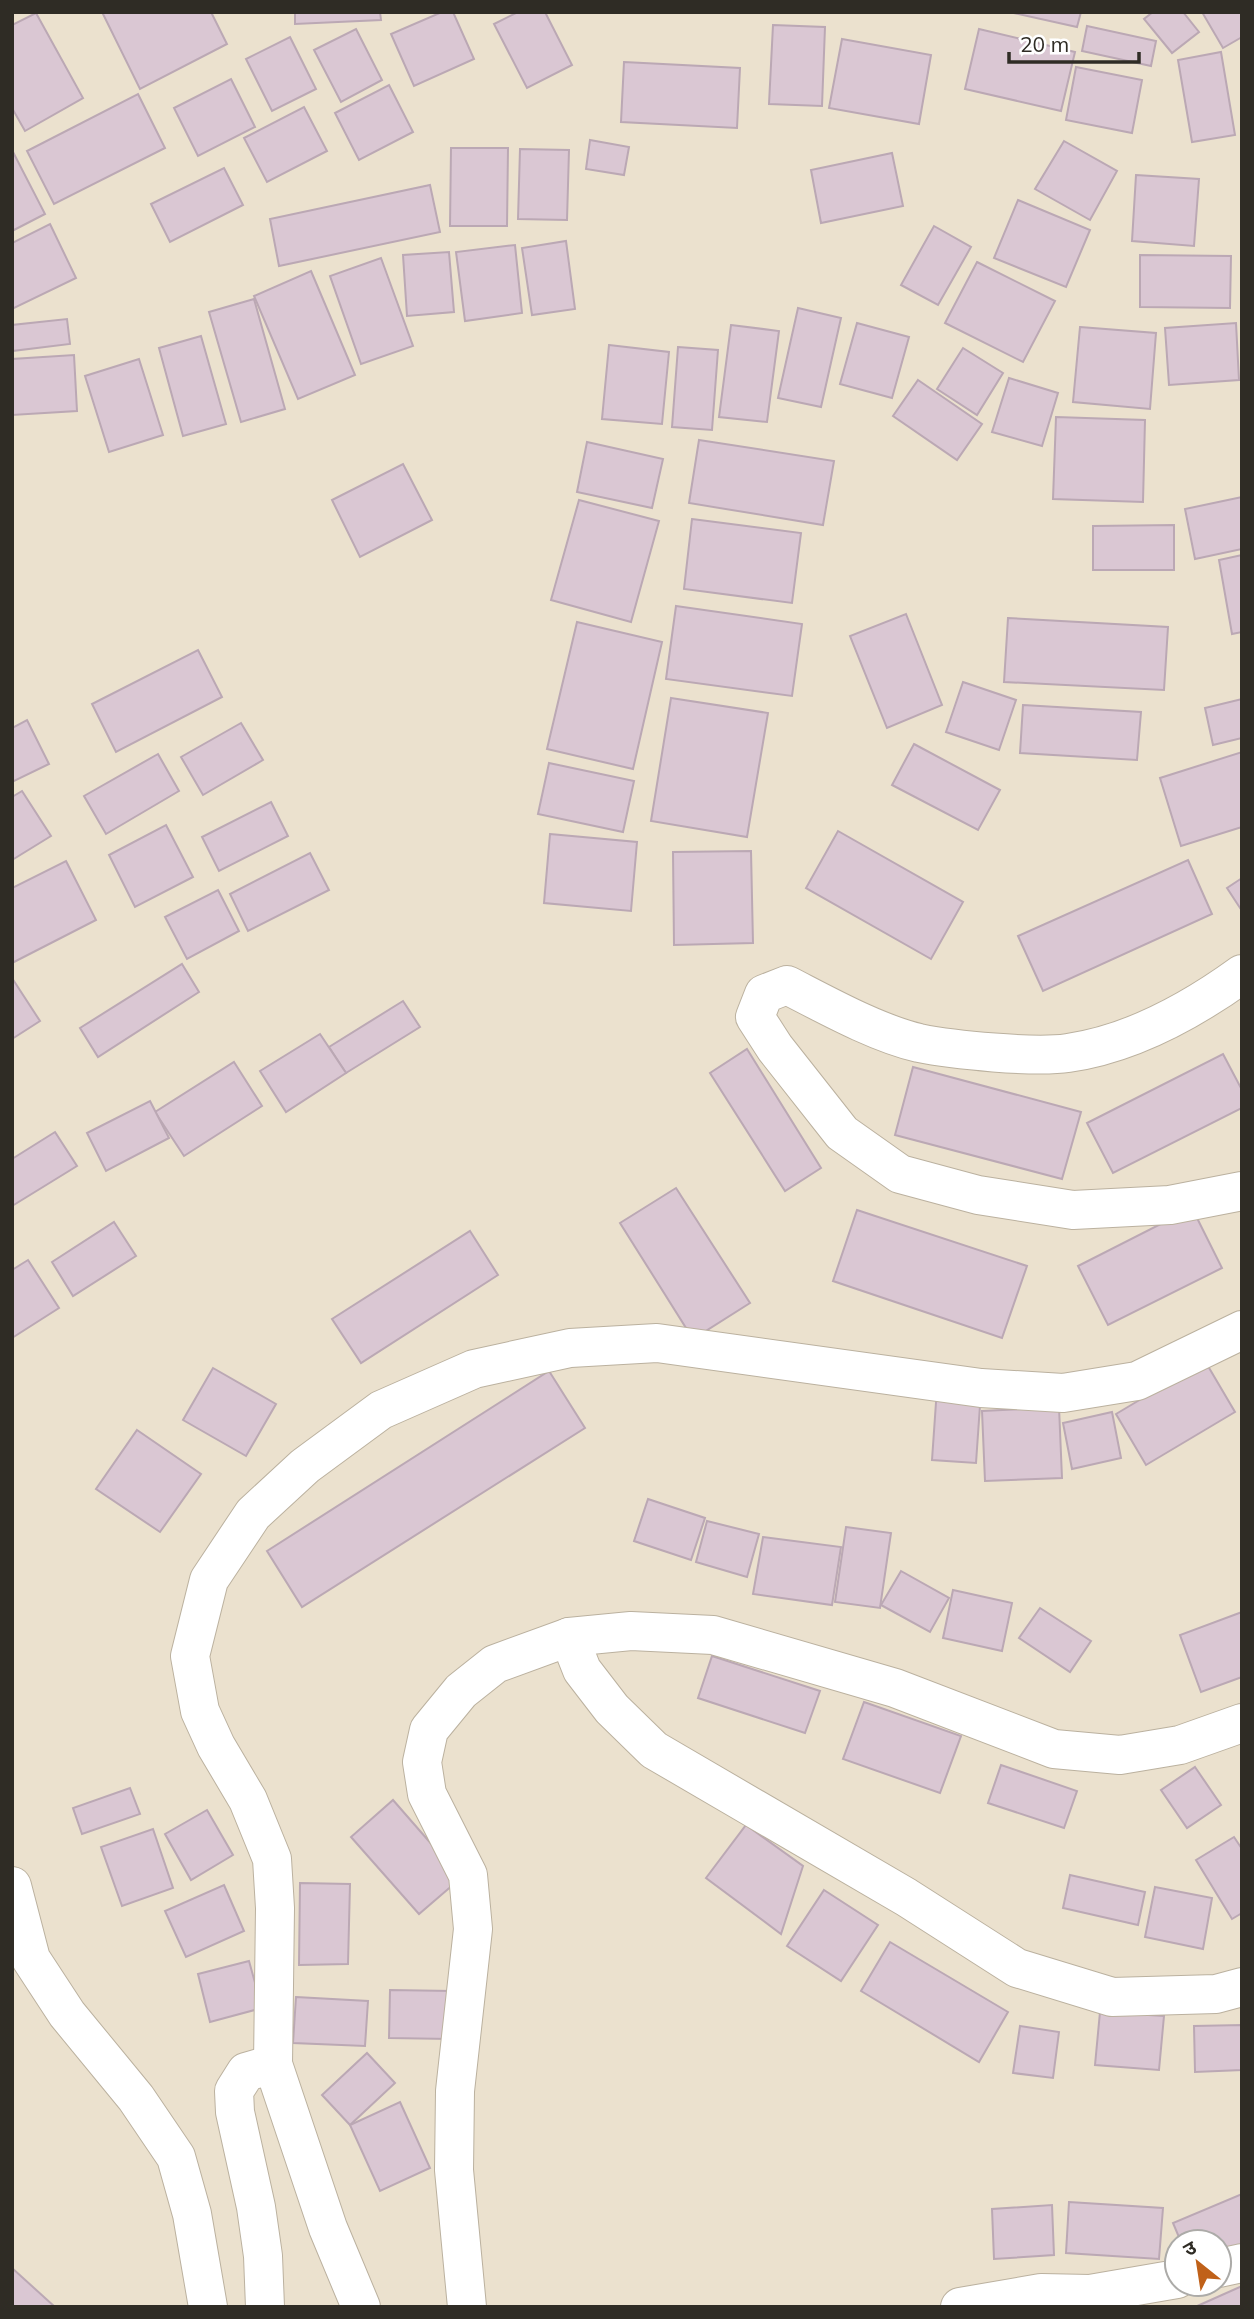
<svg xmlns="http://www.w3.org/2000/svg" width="1254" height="2319" font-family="Mulish,'Noto Sans Devanagari',sans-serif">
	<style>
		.building { fill: #dac7d3; stroke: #bba8b4; stroke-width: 2 }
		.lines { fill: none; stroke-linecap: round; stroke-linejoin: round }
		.street-casing { stroke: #bbb19f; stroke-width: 40 }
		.street { stroke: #fff; stroke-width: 38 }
	</style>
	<rect width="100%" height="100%" fill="#ebe1ce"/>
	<g class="building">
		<polygon points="102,12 211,12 227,44 140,89"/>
		<polygon points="295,12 380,12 381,20 295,24"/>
		<polygon points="442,12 453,12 474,59 414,86 391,34"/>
		<polygon points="518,12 545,12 572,65 527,88 494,24"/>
		<polygon points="1009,12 1081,12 1077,27"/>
		<polygon points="1153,12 1183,12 1199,32 1172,53 1144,19"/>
		<polygon points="1202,12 1242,12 1242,37 1223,48"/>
		<polygon points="36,13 83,98 25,131 12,108 12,25"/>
		<polygon points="773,25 825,27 822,106 769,104"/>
		<polygon points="1087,26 1156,41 1151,66 1082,51"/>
		<polygon points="356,29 382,80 341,102 314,50"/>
		<polygon points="979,29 1075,52 1061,111 965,89"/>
		<polygon points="290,37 316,89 272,111 246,59"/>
		<polygon points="842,39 931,55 919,124 829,108"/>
		<polygon points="1221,52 1235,135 1192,142 1178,60"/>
		<polygon points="624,62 740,68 737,128 621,122"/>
		<polygon points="1076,67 1142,80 1132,133 1066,120"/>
		<polygon points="231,79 255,127 198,156 174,108"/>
		<polygon points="389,85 413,132 359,160 335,113"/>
		<polygon points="138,94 165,148 54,204 27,151"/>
		<polygon points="304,107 327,151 267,182 244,138"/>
		<polygon points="590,140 629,147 624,175 586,169"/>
		<polygon points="1064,141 1117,171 1090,220 1035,189"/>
		<polygon points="451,148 508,148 507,226 450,226"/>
		<polygon points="520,149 569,150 567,220 518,219"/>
		<polygon points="12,150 45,214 12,231"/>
		<polygon points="892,153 903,206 821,223 811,170"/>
		<polygon points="224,168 243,205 170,242 151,204"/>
		<polygon points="1136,175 1199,179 1194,246 1132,241"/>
		<polygon points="430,185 440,232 279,266 270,219"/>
		<polygon points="1018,200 1090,230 1066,287 994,258"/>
		<polygon points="50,224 76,278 12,309 12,243"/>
		<polygon points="934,226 971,247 938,305 901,285"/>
		<polygon points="566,241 575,309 532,315 522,248"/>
		<polygon points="515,245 522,313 465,321 456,252"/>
		<polygon points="449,252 454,312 407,316 403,255"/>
		<polygon points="1140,255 1231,256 1230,308 1140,307"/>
		<polygon points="381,258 413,346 361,364 330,276"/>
		<polygon points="977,262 1055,301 1023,362 945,323"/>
		<polygon points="311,271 355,375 298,399 254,296"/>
		<polygon points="254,299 285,409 241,422 209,312"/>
		<polygon points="798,308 841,318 821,407 778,398"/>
		<polygon points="67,319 70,344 12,351 12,325"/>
		<polygon points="857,323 909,337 892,398 840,384"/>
		<polygon points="1236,323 1239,380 1169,385 1165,328"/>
		<polygon points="731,325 779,331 767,422 719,417"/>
		<polygon points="1080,327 1156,333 1150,409 1073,402"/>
		<polygon points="201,336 226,424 183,436 159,348"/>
		<polygon points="609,345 669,352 662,424 602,419"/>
		<polygon points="678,347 718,350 712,430 672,427"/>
		<polygon points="963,348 1003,373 977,415 937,389"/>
		<polygon points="74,355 77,411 12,415 12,359"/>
		<polygon points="139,359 163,435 109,452 85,376"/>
		<polygon points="1009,378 1058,393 1042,446 992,432"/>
		<polygon points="918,380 982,424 957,460 893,416"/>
		<polygon points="1056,417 1145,420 1143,502 1053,499"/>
		<polygon points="699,440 834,461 823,525 689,503"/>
		<polygon points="587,442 663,459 652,508 577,492"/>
		<polygon points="403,464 432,520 360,557 332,500"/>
		<polygon points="1242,497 1242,549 1195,559 1185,509"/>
		<polygon points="579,500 659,521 631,622 551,600"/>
		<polygon points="692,519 801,533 792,603 684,589"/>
		<polygon points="1174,525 1174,570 1093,570 1093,526"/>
		<polygon points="1242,555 1242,632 1232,634 1219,560"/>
		<polygon points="676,606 802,624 792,696 666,679"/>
		<polygon points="906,614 942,705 887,728 850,636"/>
		<polygon points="1008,618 1168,627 1164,690 1004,682"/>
		<polygon points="577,622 662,642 633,769 547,749"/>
		<polygon points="198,650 222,697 116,752 92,704"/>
		<polygon points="963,682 1016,700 999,750 946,732"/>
		<polygon points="671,698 768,713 747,837 651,821"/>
		<polygon points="1242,699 1242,738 1213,745 1205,708"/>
		<polygon points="1023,705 1141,712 1137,760 1020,753"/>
		<polygon points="27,720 49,764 12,782 12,728"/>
		<polygon points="241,723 263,760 203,795 181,757"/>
		<polygon points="914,744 1000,790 978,830 892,785"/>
		<polygon points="1242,752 1242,827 1181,846 1160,778"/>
		<polygon points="158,754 179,791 106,834 84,796"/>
		<polygon points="549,763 634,781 623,832 538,814"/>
		<polygon points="22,791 51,836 12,860 12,797"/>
		<polygon points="271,802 288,836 219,871 202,837"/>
		<polygon points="166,825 193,877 135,907 109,855"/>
		<polygon points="838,831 963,902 931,959 806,888"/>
		<polygon points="550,834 637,842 631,911 544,903"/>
		<polygon points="751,851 753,943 674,945 673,852"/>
		<polygon points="310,853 329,890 248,931 230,894"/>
		<polygon points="1188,860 1212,914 1043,991 1018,936"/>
		<polygon points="66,861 96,920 12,963 12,888"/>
		<polygon points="1242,878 1242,911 1227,888"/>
		<polygon points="218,890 239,931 187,959 165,917"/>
		<polygon points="182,964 199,992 98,1057 80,1028"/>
		<polygon points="12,978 40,1021 12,1039"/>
		<polygon points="403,1001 420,1027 346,1073 329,1047"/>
		<polygon points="320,1034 346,1073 286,1112 260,1071"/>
		<polygon points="747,1049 821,1168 785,1191 710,1073"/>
		<polygon points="1223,1054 1242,1090 1242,1108 1113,1173 1087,1123"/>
		<polygon points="234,1062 262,1106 184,1156 155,1112"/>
		<polygon points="913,1067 1081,1112 1062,1179 895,1135"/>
		<polygon points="150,1101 169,1138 106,1171 87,1133"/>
		<polygon points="55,1132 77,1166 12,1206 12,1159"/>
		<polygon points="676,1188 750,1303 693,1339 620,1223"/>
		<polygon points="1192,1208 1222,1268 1108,1325 1078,1266"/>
		<polygon points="857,1210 1027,1266 1002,1338 833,1281"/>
		<polygon points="114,1222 136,1256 73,1296 52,1262"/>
		<polygon points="470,1231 498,1275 361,1363 332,1319"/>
		<polygon points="28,1260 59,1308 12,1338 12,1270"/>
		<polygon points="1205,1361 1235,1412 1146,1465 1116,1414"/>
		<polygon points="213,1368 276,1404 246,1456 183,1420"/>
		<polygon points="549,1371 585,1428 302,1607 267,1551"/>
		<polygon points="937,1388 981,1391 976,1463 932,1460"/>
		<polygon points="1059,1407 1062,1478 985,1481 982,1411"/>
		<polygon points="1112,1412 1121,1458 1072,1469 1063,1423"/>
		<polygon points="137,1430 201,1474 160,1532 96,1489"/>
		<polygon points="648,1499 705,1518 691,1560 634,1541"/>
		<polygon points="707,1521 759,1534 747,1577 696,1562"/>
		<polygon points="846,1527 891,1533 880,1608 835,1602"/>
		<polygon points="763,1537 841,1547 832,1605 753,1594"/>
		<polygon points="901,1571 949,1598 930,1632 881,1605"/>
		<polygon points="953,1590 1012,1603 1002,1651 943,1638"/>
		<polygon points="1040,1608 1091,1641 1070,1672 1019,1638"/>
		<polygon points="1242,1612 1242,1677 1201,1692 1180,1635"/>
		<polygon points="712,1656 820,1691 805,1733 698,1698"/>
		<polygon points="864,1702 961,1736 940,1793 843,1759"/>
		<polygon points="1001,1765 1077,1791 1064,1828 988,1803"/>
		<polygon points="1195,1767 1221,1805 1187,1828 1161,1790"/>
		<polygon points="130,1788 140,1814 82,1834 73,1808"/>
		<polygon points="393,1800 461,1878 419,1914 351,1837"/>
		<polygon points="207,1810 233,1855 191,1880 165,1834"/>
		<polygon points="746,1825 803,1866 781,1934 706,1878"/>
		<polygon points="153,1829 173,1888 122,1906 101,1847"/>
		<polygon points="1234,1837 1242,1849 1242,1913 1232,1919 1196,1860"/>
		<polygon points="1070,1875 1145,1892 1138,1925 1063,1908"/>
		<polygon points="300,1883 350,1884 348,1964 299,1965"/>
		<polygon points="224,1885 244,1931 186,1957 165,1911"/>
		<polygon points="1155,1887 1212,1898 1203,1949 1145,1937"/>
		<polygon points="824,1890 878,1925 841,1981 787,1946"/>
		<polygon points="890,1942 1008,2012 979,2062 861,1991"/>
		<polygon points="249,1961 262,2008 210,2022 198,1974"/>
		<polygon points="390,1990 452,1991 450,2039 389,2038"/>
		<polygon points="296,1997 368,2001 365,2046 293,2043"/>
		<polygon points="1100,2012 1164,2016 1159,2070 1095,2065"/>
		<polygon points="1242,2025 1242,2070 1195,2072 1194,2026"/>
		<polygon points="1020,2026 1059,2032 1053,2078 1013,2073"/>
		<polygon points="367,2053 395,2083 350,2125 322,2095"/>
		<polygon points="400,2102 430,2168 380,2191 350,2125"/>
		<polygon points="1242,2194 1242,2248 1219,2258 1219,2242 1181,2242 1173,2223"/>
		<polygon points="1069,2202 1163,2208 1159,2259 1066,2253"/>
		<polygon points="1052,2205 1054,2255 994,2259 992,2209"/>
		<polygon points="12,2268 55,2307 12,2307"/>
		<polygon points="1242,2286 1242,2307 1195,2307"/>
	</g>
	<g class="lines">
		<g class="street-casing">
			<g id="street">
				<path d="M 1242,974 C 1191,1011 1131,1044 1068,1053 C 1035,1058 953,1050 919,1043 C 876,1033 826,1005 787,985 L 764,994 L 755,1017 L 775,1048 L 842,1133 L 900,1174 L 978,1195 L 1073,1210 L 1170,1205 L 1242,1191"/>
				<polyline points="569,1637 582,1670 612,1709 654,1750 906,1897 1017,1968 1112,1997 1216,1994 1242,1987"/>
				<polyline points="12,1886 31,1959 67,2014 136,2098 176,2157 192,2214 208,2307"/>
				<polyline points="1219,2268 1242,2263"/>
				<polyline points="265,2307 263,2256 256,2207 235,2112 234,2091 246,2072 273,2064"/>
				<polyline points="361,2307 328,2228 273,2064 275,1908 272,1859 248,1800 216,1746 200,1711 190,1656 209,1580 253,1514 305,1466 381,1410 474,1369 570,1348 657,1343 981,1388 1063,1393 1137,1381 1242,1330"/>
				<polyline points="467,2307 454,2170 455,2091 473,1929 468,1875 427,1794 422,1762 429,1730 461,1691 495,1664 569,1637 631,1631 713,1635 895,1688 1054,1749 1120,1755 1180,1745 1242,1723"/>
				<polyline points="960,2307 1041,2293 1090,2294 1177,2279"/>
			</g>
		</g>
		<use href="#street" class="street"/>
	</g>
	<rect width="1254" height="2319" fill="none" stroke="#2f2c25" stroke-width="28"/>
	<g transform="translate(1198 2263) rotate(330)"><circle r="33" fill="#ffffff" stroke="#acaba8" stroke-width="2"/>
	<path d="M0-5L12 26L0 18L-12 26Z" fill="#c06119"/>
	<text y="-10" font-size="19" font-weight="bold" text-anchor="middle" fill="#2f2c25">उ</text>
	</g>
	<path d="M1009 52v10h130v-10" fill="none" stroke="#2f2c25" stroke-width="3.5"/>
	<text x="1020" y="52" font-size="21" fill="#2f2c25" stroke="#ffffff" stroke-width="5" paint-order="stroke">20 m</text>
</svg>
